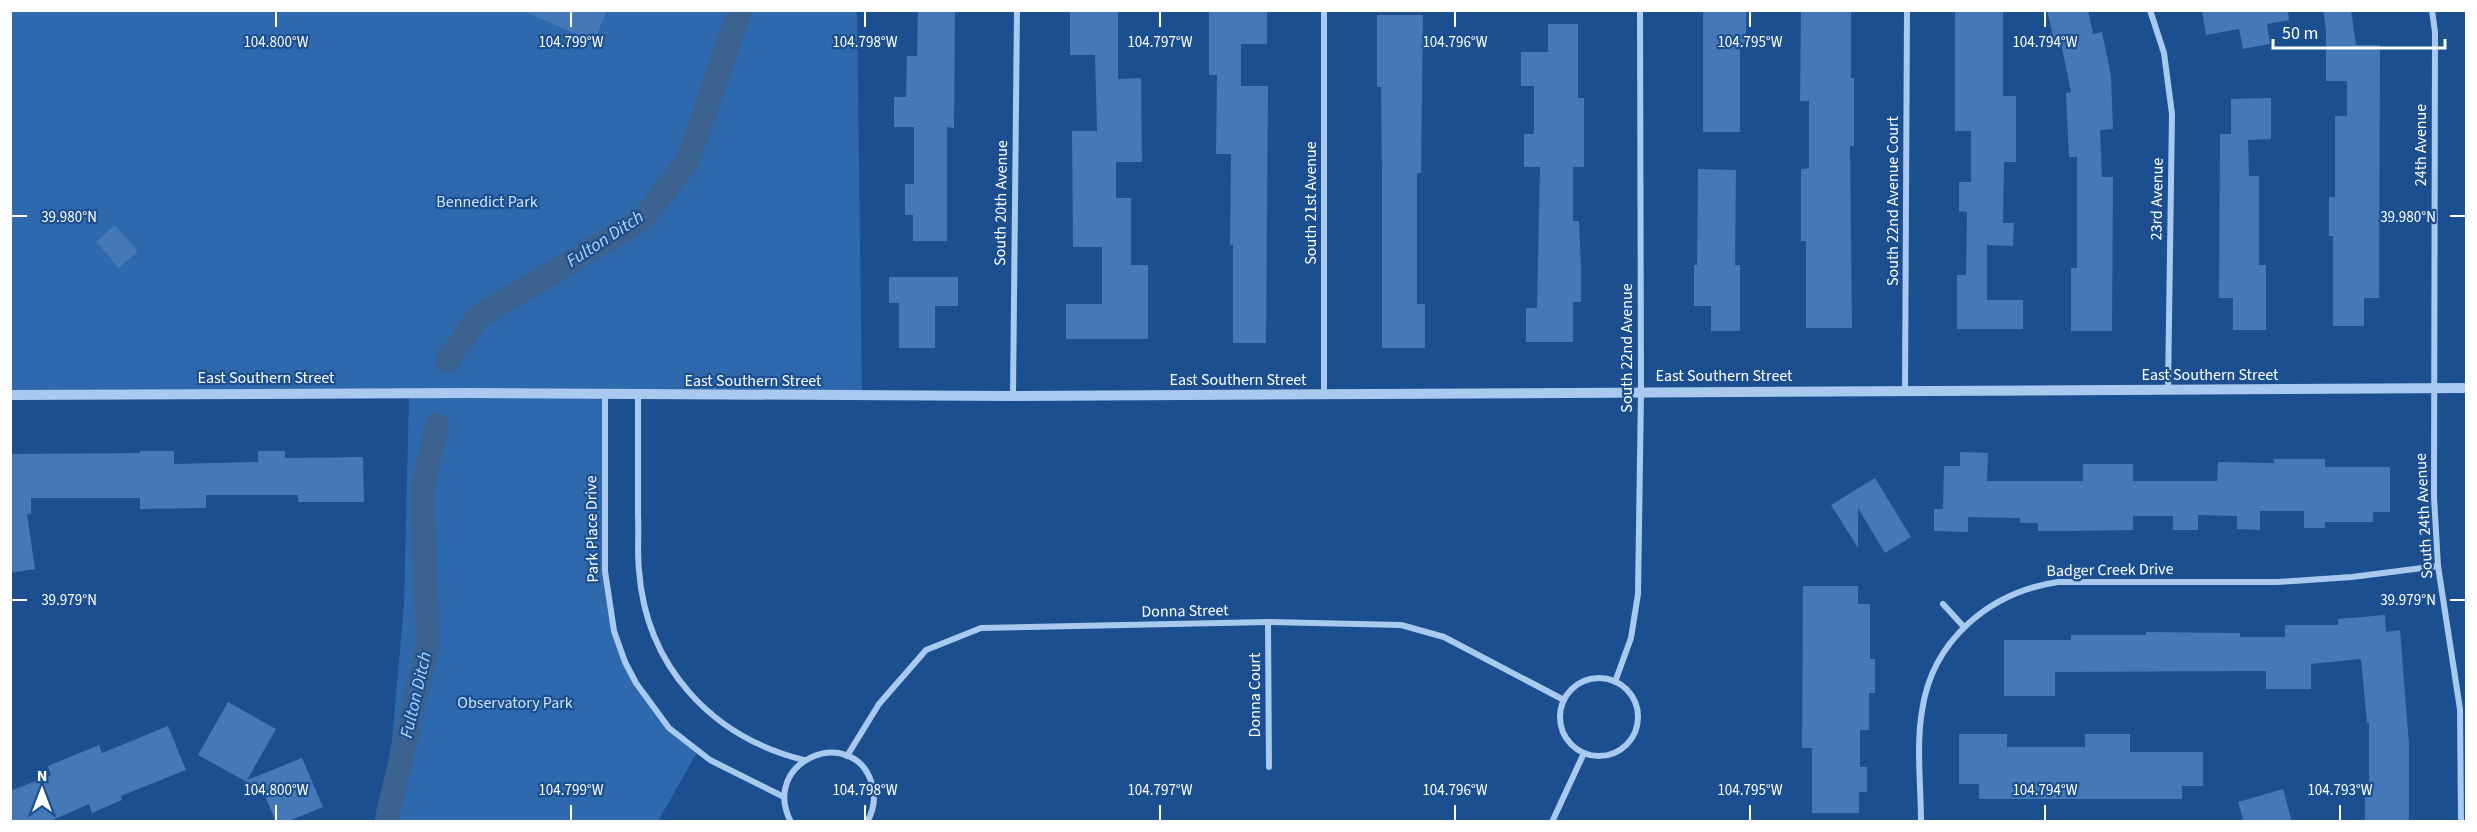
<svg xmlns="http://www.w3.org/2000/svg" width="2477" height="832" font-family="'Source Sans 3',sans-serif">
	<style>
		.green { fill: #2e69ad }
		.lines { fill: none; stroke-linecap: round; stroke-linejoin: round }
		.canal { stroke: #3c6290; stroke-width: 24 }
		.building { fill: #4478b7 }
		.minor { stroke: #a9c9ee; stroke-width: 6 }
		.tertiary { stroke: #a9c9ee; stroke-width: 10 }
		.ticks { fill: none; stroke: #fff; stroke-width: 2 }
		.labels { text-anchor: middle; dominant-baseline: central; stroke-width: 4.5; stroke-linejoin: round; paint-order: stroke }
		.street-label { font-size: 16px; fill: #fff; stroke: #1b4f8f }
		.park-label { font-size: 16px; fill: #cfe3fa; stroke: #1b4f8f }
		.water-label { font-size: 18px; font-style: italic; fill: #b5d3f5; stroke: #1b4f8f }
		.ticks-label { font-size: 15px; text-anchor: middle; fill: #fff; stroke: #1b4f8f; stroke-width: 4.5; stroke-linejoin: round; paint-order: stroke }
	</style>
	<rect width="100%" height="100%" fill="#1b4f8f"/>
	<polygon class="green" points="10,11 857,11 862,396 605,395 608,602 625,662 669,728 698,751 658,821 377,821 392,740 404,605 409,394 11,394"/>
	<g class="lines">
		<g class="canal">
			<polyline points="447,361 478,317 643,219 688,160 740,10"/>
			<polyline points="386,822 428,645 422,491 437,425"/>
		</g>
	</g>
	<g class="building">
		<polygon points="521,10 607,10 594,42"/>
		<polygon points="918,10 955,10 954,128 947,127 947,241 913,241 913,215 905,215 905,184 914,184 914,127 894,127 894,97 906,97 907,56 917,56"/>
		<polygon points="1070,10 1118,10 1118,79 1141,78 1142,162 1116,162 1116,198 1131,198 1131,265 1148,265 1148,339 1066,339 1066,304 1102,304 1102,247 1073,247 1072,131 1097,131 1095,55 1070,55"/>
		<polygon points="1209,10 1267,10 1267,44 1241,44 1241,86 1268,86 1266,343 1233,343 1233,245 1230,245 1231,154 1216,154 1217,75 1209,75"/>
		<polygon points="1703,10 1746,10 1746,48 1740,48 1740,132 1703,132"/>
		<polygon points="1801,10 1851,10 1851,78 1854,78 1854,146 1850,146 1852,328 1806,328 1806,241 1801,241 1801,169 1809,168 1809,101 1800,101"/>
		<polygon points="1955,10 2003,10 2003,96 2016,96 2016,162 2004,162 2003,223 2014,223 2013,246 1987,245 1987,300 2023,300 2023,329 1957,329 1957,275 1966,275 1967,212 1959,211 1959,182 1971,182 1971,131 1955,131"/>
		<polygon points="2047,10 2088,10 2093,34 2102,32 2111,76 2113,129 2100,130 2102,177 2113,177 2112,331 2071,331 2071,268 2077,268 2077,157 2069,157 2066,93 2071,92 2061,44 2055,45"/>
		<polygon points="2202,10 2288,10 2289,20 2267,24 2270,44 2243,49 2239,29 2206,35"/>
		<polygon points="2323,10 2351,10 2356,45 2380,45 2379,298 2364,298 2364,326 2333,326 2333,236 2329,236 2329,197 2335,197 2335,116 2347,116 2347,81 2326,81 2326,29"/>
		<polygon points="1377,15 1423,15 1421,173 1417,173 1417,304 1425,304 1425,348 1382,348 1382,173 1381,87 1377,87"/>
		<polygon points="1548,24 1578,24 1578,98 1584,98 1584,167 1573,167 1573,221 1579,221 1581,267 1581,302 1573,302 1573,342 1526,342 1526,308 1537,308 1540,167 1524,167 1524,134 1534,134 1534,86 1521,86 1521,52 1548,52"/>
		<polygon points="2271,98 2271,139 2248,140 2249,176 2259,176 2259,265 2266,265 2266,330 2233,330 2233,298 2219,298 2220,134 2231,134 2231,99"/>
		<polygon points="1698,169 1736,170 1735,265 1740,265 1740,331 1711,331 1711,306 1694,306 1694,265 1697,265"/>
		<polygon points="115,225 138,251 119,268 96,242"/>
		<polygon points="889,277 958,277 958,306 935,306 935,348 899,348 899,303 889,303"/>
		<polygon points="140,451 174,451 174,464 258,462 258,451 285,451 285,458 363,457 364,502 298,502 298,495 206,495 206,508 140,509 140,498 31,498 31,514 27,514 35,569 10,573 10,454 140,453"/>
		<polygon points="1960,452 1988,453 1987,481 2083,481 2083,464 2133,464 2133,481 2217,481 2218,462 2274,463 2274,459 2325,459 2325,467 2390,467 2390,512 2373,512 2373,522 2325,522 2325,528 2304,528 2304,511 2260,511 2260,530 2237,529 2237,516 2198,515 2198,530 2173,530 2173,516 2133,516 2133,530 2070,531 2038,531 2038,523 2020,523 2020,518 1968,517 1968,532 1934,531 1934,509 1943,509 1944,466 1960,466"/>
		<polygon points="1875,478 1911,537 1885,553 1858,508 1858,548 1831,505"/>
		<polygon points="1803,586 1858,586 1858,604 1870,604 1870,659 1875,659 1875,693 1869,693 1869,730 1860,730 1860,767 1867,767 1867,792 1859,792 1859,813 1812,813 1812,748 1802,748"/>
		<polygon points="2385,615 2386,632 2400,630 2409,744 2409,822 2365,822 2365,797 2369,797 2369,723 2367,723 2361,659 2311,664 2311,689 2266,689 2266,671 2055,672 2055,696 2004,696 2004,640 2071,640 2071,635 2146,635 2146,632 2240,633 2240,637 2285,637 2285,625 2338,625 2338,619"/>
		<polygon points="228,702 276,729 247,780 302,758 323,807 286,822 276,822 263,791 198,755"/>
		<polygon points="168,726 186,770 121,796 122,800 92,813 89,804 48,822 10,822 10,791 51,775 48,766 99,745 102,753"/>
		<polygon points="1959,734 2007,734 2007,747 2085,747 2085,734 2130,734 2130,752 2203,752 2203,786 2182,786 2182,799 1979,799 1979,784 1959,784"/>
		<polygon points="2283,789 2292,822 2244,822 2238,802"/>
	</g>
	<g class="lines">
		<g class="minor">
			<polyline points="1324,10 1324,395"/>
			<polyline points="2150,10 2164,53 2172,114 2168,390"/>
			<polyline points="2432,10 2435,32 2434,497 2438,566 2460,709 2461,822"/>
			<polyline points="1905,391 1907,10"/>
			<polyline points="605,395 605,571 614,631 625,662 636,683 669,728 710,760 784,797"/>
			<path d="M 638,395 C 638,435 638,475 638,515 C 639,533 637,552 639,570 C 646,666 711,737 804,760"/>
			<polyline points="1013,396 1017,10"/>
			<polyline points="1943,604 1964,627"/>
			<polyline points="1268,622 1269,767"/>
			<circle cx="1599" cy="717" r="39"/>
			<polyline points="1615,682 1631,638 1638,594 1641,392 1640,10"/>
			<polyline points="847,756 879,704 926,650 981,628 1268,622 1401,625 1444,637 1564,700"/>
			<path d="M 791,822 C 759,761 851,724 871,781 C 876,795 875,808 867,822"/>
			<polyline points="1552,822 1584,753"/>
			<path d="M 1921,822 C 1921,785 1916,747 1922,711 C 1932,640 1990,592 2058,582 L 2277,582 L 2352,577 L 2438,566"/>
		</g>
		<polyline class="tertiary" points="10,395 467,393 1013,396 2466,388"/>
	</g>
	<path class="ticks" d="M 276,12 L 276,27M 571,12 L 571,27M 865,12 L 865,27M 1160,12 L 1160,27M 1455,12 L 1455,27M 1750,12 L 1750,27M 2045,12 L 2045,27M 12,216 L 27,216M 2450,216 L 2465,216M 12,600 L 27,600M 2450,600 L 2465,600M 276,805 L 276,820M 571,805 L 571,820M 865,805 L 865,820M 1160,805 L 1160,820M 1455,805 L 1455,820M 1750,805 L 1750,820M 2045,805 L 2045,820M 2340,805 L 2340,820"/>
	<g class="labels">
		<g class="street-label">
			<text transform="translate(2421 145) rotate(-90)">24th Avenue</text>
			<text transform="translate(2157 199) rotate(-89)">23rd Avenue</text>
			<text transform="translate(1893 201) rotate(-90)">South 22nd Avenue Court</text>
			<text transform="translate(1001 203) rotate(-89)">South 20th Avenue</text>
			<text transform="translate(1311 203) rotate(-90)">South 21st Avenue</text>
			<text transform="translate(1627 348) rotate(-90)">South 22nd Avenue</text>
			<text x="2210" y="375">East Southern Street</text>
			<text x="1724" y="376">East Southern Street</text>
			<text x="266" y="378">East Southern Street</text>
			<text x="1238" y="380">East Southern Street</text>
			<text x="753" y="381">East Southern Street</text>
			<text transform="translate(2424 516) rotate(-93)">South 24th Avenue</text>
			<text transform="translate(592 529) rotate(-91)">Park Place Drive</text>
			<text transform="translate(2110 570) rotate(-1)">Badger Creek Drive</text>
			<text transform="translate(1185 611) rotate(-1)">Donna Street</text>
			<text transform="translate(1255 695) rotate(-90)">Donna Court</text>
		</g>
		<g class="park-label">
			<text x="487" y="202">Bennedict Park</text>
			<text x="515" y="703">Observatory Park</text>
		</g>
		<g class="water-label">
			<text transform="translate(605 239) rotate(-33)">Fulton Ditch</text>
			<text transform="translate(416 695) rotate(-77)">Fulton Ditch</text>
		</g>
	</g>
	<g class="ticks-label">
		<text x="276" y="47">104.800°W</text>
		<text x="571" y="47">104.799°W</text>
		<text x="865" y="47">104.798°W</text>
		<text x="1160" y="47">104.797°W</text>
		<text x="1455" y="47">104.796°W</text>
		<text x="1750" y="47">104.795°W</text>
		<text x="2045" y="47">104.794°W</text>
		<text x="69" y="222">39.980°N</text>
		<text x="2408" y="222">39.980°N</text>
		<text x="69" y="605">39.979°N</text>
		<text x="2408" y="605">39.979°N</text>
		<text x="276" y="795">104.800°W</text>
		<text x="571" y="795">104.799°W</text>
		<text x="865" y="795">104.798°W</text>
		<text x="1160" y="795">104.797°W</text>
		<text x="1455" y="795">104.796°W</text>
		<text x="1750" y="795">104.795°W</text>
		<text x="2045" y="795">104.794°W</text>
		<text x="2340" y="795">104.793°W</text>
	</g>
	<rect width="2477" height="832" fill="none" stroke="#ffffff" stroke-width="24"/>
	<g transform="translate(42 790)" stroke="#1b4f8f" stroke-width="4.5" paint-order="stroke">
	<path d="M0-4.5L10 22L0 15L-10 22Z" fill="#ffffff"/>
	<text y="-9" font-size="16" font-weight="bold" text-anchor="middle" fill="#ffffff">N</text>
	</g>
	<path d="M2273 39v9h172v-9" fill="none" stroke="#ffffff" stroke-width="3"/>
	<text x="2282" y="39" font-size="18" fill="#ffffff" stroke="#1b4f8f" stroke-width="4.5" paint-order="stroke">50 m</text>
</svg>
